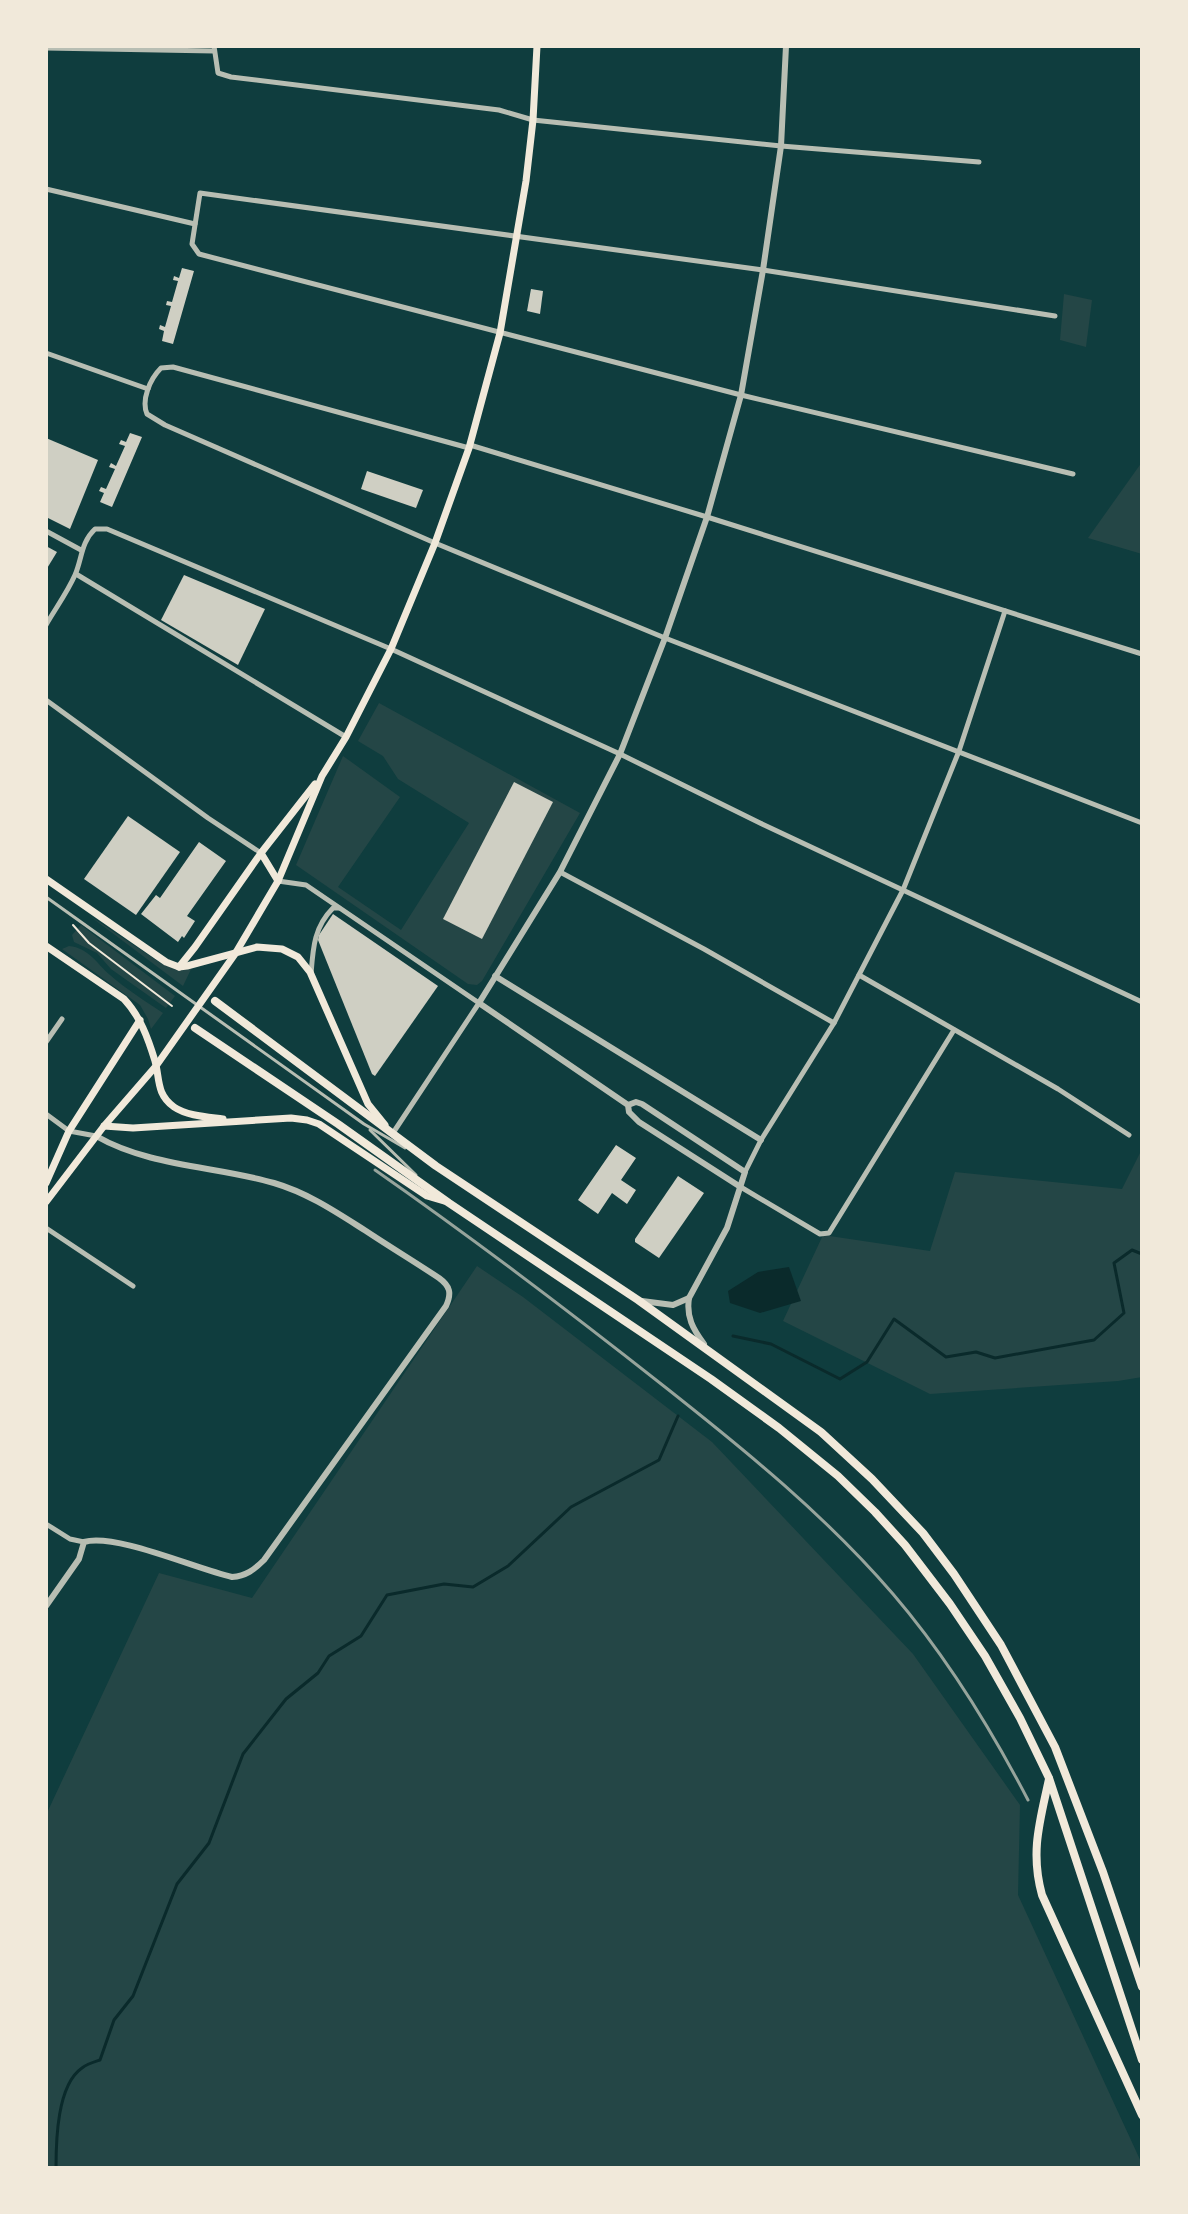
<svg xmlns="http://www.w3.org/2000/svg" width="1188" height="2214" font-family="Cabin,sans-serif">
	<style>
		.green { fill: #244646 }
		.water { fill: #0a2a2b }
		.lines { fill: none; stroke-linecap: round; stroke-linejoin: round }
		.stream { stroke: #0a2a2b; stroke-width: 3 }
		.building { fill: #cfcfc3 }
		.path { stroke: #f1e9da; stroke-width: 2 }
		.service { stroke: #b8beb3; stroke-width: 3 }
		.minor { stroke: #b8beb3; stroke-width: 5 }
		.tertiary { stroke: #b8beb3; stroke-width: 6 }
		.secondary { stroke: #f1e9da; stroke-width: 7 }
		.primary { stroke: #f1e9da; stroke-width: 8 }
		.rail { stroke: #97a49c; stroke-width: 3 }
	</style>
	<rect width="100%" height="100%" fill="#0f3d3e"/>
	<g class="green">
		<polygon points="1064,294 1092,300 1086,347 1060,340"/>
		<polygon points="1142,462 1142,554 1088,538"/>
		<polygon points="379,703 580,813 482,981 477,985 468,984 296,865 343,756 400,797 338,887 401,930 469,823 398,779 383,756 358,741"/>
		<polygon points="87,914 162,964 170,966 193,965 183,986"/>
		<polygon points="81,925 175,996 166,1008 111,969 97,953 74,942 72,935"/>
		<path d="M 69,946 C 89,948 96,963 110,975 C 126,989 145,1001 163,1013 L 151,1029 L 148,1019 L 140,1005 L 62,949 Z"/>
		<polygon points="1142,1149 1142,1377 1118,1381 930,1394 783,1321 823,1235 930,1251 955,1172 1122,1189"/>
		<polygon points="477,1266 523,1297 712,1442 913,1654 1020,1805 1018,1895 1142,2164 1142,2168 46,2168 46,1815 159,1573 252,1598"/>
	</g>
	<polygon class="water" points="789,1267 801,1301 760,1313 730,1303 728,1291 758,1272"/>
	<g class="lines">
		<g class="stream">
			<polyline points="733,1336 771,1344 840,1379 867,1362 894,1319 946,1357 976,1352 995,1358 1094,1340 1124,1313 1114,1263 1132,1250 1142,1254"/>
			<path d="M 56,2168 C 56,2141 57,2085 82,2068 C 87,2064 94,2062 100,2060 L 114,2020 L 133,1996 L 177,1884 L 209,1843 L 243,1754 L 286,1699 L 318,1673 L 329,1656 L 361,1636 L 387,1595 L 444,1584 L 473,1587 L 508,1566 L 571,1507 L 659,1460 L 678,1416"/>
		</g>
	</g>
	<g class="building">
		<polygon points="182,268 194,271 173,344 162,341 164,331 159,329 160,325 165,327 171,306 166,305 167,301 172,302 178,281 173,280 174,276 179,278"/>
		<polygon points="531,289 543,291 540,314 527,311"/>
		<polygon points="130,433 142,437 112,507 100,502 104,493 99,491 101,487 106,489 115,469 109,467 111,463 116,466 125,446 119,444 121,440 126,442"/>
		<polygon points="46,438 98,460 70,529 46,517"/>
		<polygon points="367,471 423,490 416,508 361,489"/>
		<polygon points="46,546 57,552 46,570"/>
		<polygon points="184,575 265,609 238,665 161,620"/>
		<polygon points="514,782 553,802 482,939 443,919"/>
		<polygon points="128,816 180,852 136,915 84,879"/>
		<polygon points="199,842 226,861 187,916 195,921 184,938 182,936 178,942 141,914 156,895 160,898"/>
		<polygon points="333,914 438,986 375,1076 372,1074 318,940 319,935"/>
		<polygon points="616,1145 636,1158 621,1180 636,1190 627,1204 612,1193 598,1214 578,1200"/>
		<polygon points="678,1176 704,1193 659,1258 635,1242 635,1239"/>
	</g>
	<g class="lines">
		<polyline class="path" points="73,925 89,943 172,1006"/>
		<g class="service">
			<polyline points="46,897 364,1124 405,1148"/>
			<polyline points="370,1130 416,1175"/>
		</g>
		<g class="minor">
			<polyline points="214,46 218,73 231,77 499,110 533,120 781,146 979,162"/>
			<polyline points="46,48 214,51"/>
			<polyline points="46,189 195,224"/>
			<polyline points="1055,316 763,270 200,193 192,244 199,254 741,395 1073,474"/>
			<polyline points="46,353 148,389"/>
			<polyline points="470,445 707,517 1142,654"/>
			<path d="M 469,448 L 173,367 L 161,368 C 150,379 141,400 147,414 L 165,425 L 435,543 L 665,638 L 1142,823"/>
			<polyline points="46,531 81,550"/>
			<polyline points="76,574 346,737"/>
			<path d="M 46,625 C 55,609 67,593 75,575 C 82,559 81,542 95,529 L 107,529 L 391,649 L 620,754 L 760,823 L 1142,1002"/>
			<polyline points="46,700 208,818 261,853"/>
			<polyline points="560,872 704,949 834,1023"/>
			<polyline points="278,881 306,885 479,1003 393,1133"/>
			<path d="M 311,974 C 313,948 314,927 333,908 L 339,908"/>
			<polyline points="859,975 1058,1089 1129,1135"/>
			<polyline points="46,1042 62,1019"/>
			<polyline points="46,1114 69,1131 96,1136"/>
			<polyline points="745,1172 761,1140 834,1023 903,890 959,751 1005,611"/>
			<polyline points="739,1186 820,1234 829,1233 954,1030"/>
			<polyline points="46,1228 133,1286"/>
			<polyline points="46,1524 70,1539 84,1542"/>
		</g>
		<g class="tertiary">
			<polyline points="495,976 761,1140"/>
			<path d="M 628,1105 L 636,1102 L 642,1104 L 745,1172 L 727,1228 L 689,1298 C 686,1317 693,1329 704,1344"/>
			<polyline points="739,1186 639,1122 629,1112 628,1105 479,1003 560,872 620,754 665,638 707,517 741,395 763,270 781,146 786,46"/>
			<polyline points="642,1301 673,1305 689,1298"/>
			<path d="M 46,1606 L 79,1559 L 84,1542 C 116,1533 196,1569 232,1577 C 246,1576 254,1570 264,1560 L 446,1306 C 452,1293 450,1286 439,1278 C 415,1262 390,1247 366,1231 C 336,1212 308,1193 274,1183 C 216,1166 150,1167 96,1136"/>
		</g>
		<g class="secondary">
			<polyline points="261,853 278,881"/>
			<polyline points="46,879 166,962 179,967 187,966 257,947 282,949 298,957 310,972 368,1104 385,1125"/>
			<path d="M 46,946 L 124,999 C 140,1016 148,1038 155,1061 C 160,1079 156,1094 174,1107 C 187,1116 208,1117 223,1119"/>
			<polyline points="179,967 195,947 261,853 315,784"/>
			<polyline points="104,1126 133,1128 291,1118 307,1120 319,1124 427,1196 444,1201"/>
			<polyline points="46,1183 69,1131 140,1020"/>
			<polyline points="46,1202 104,1126 156,1066 235,954 278,881 322,776 346,737 391,649 435,543 469,448 500,333 526,181 533,120 537,46"/>
		</g>
		<g class="primary">
			<polyline points="215,1001 436,1166 638,1300 821,1432 872,1479 923,1533 954,1574 1001,1645 1055,1747 1103,1872 1142,1987"/>
			<polyline points="195,1028 338,1124 449,1203 711,1379 779,1428 838,1476 875,1512 905,1545 950,1604 985,1656 1020,1718 1049,1778 1142,2060"/>
			<path d="M 1049,1779 C 1040,1821 1030,1852 1042,1895 L 1142,2115"/>
		</g>
		<path class="rail" d="M 375,1170 C 474,1239 570,1312 665,1387 C 746,1451 825,1515 893,1594 C 947,1657 990,1727 1028,1800"/>
	</g>
	<rect width="1188" height="2214" fill="none" stroke="#f1e9da" stroke-width="96"/>
</svg>
